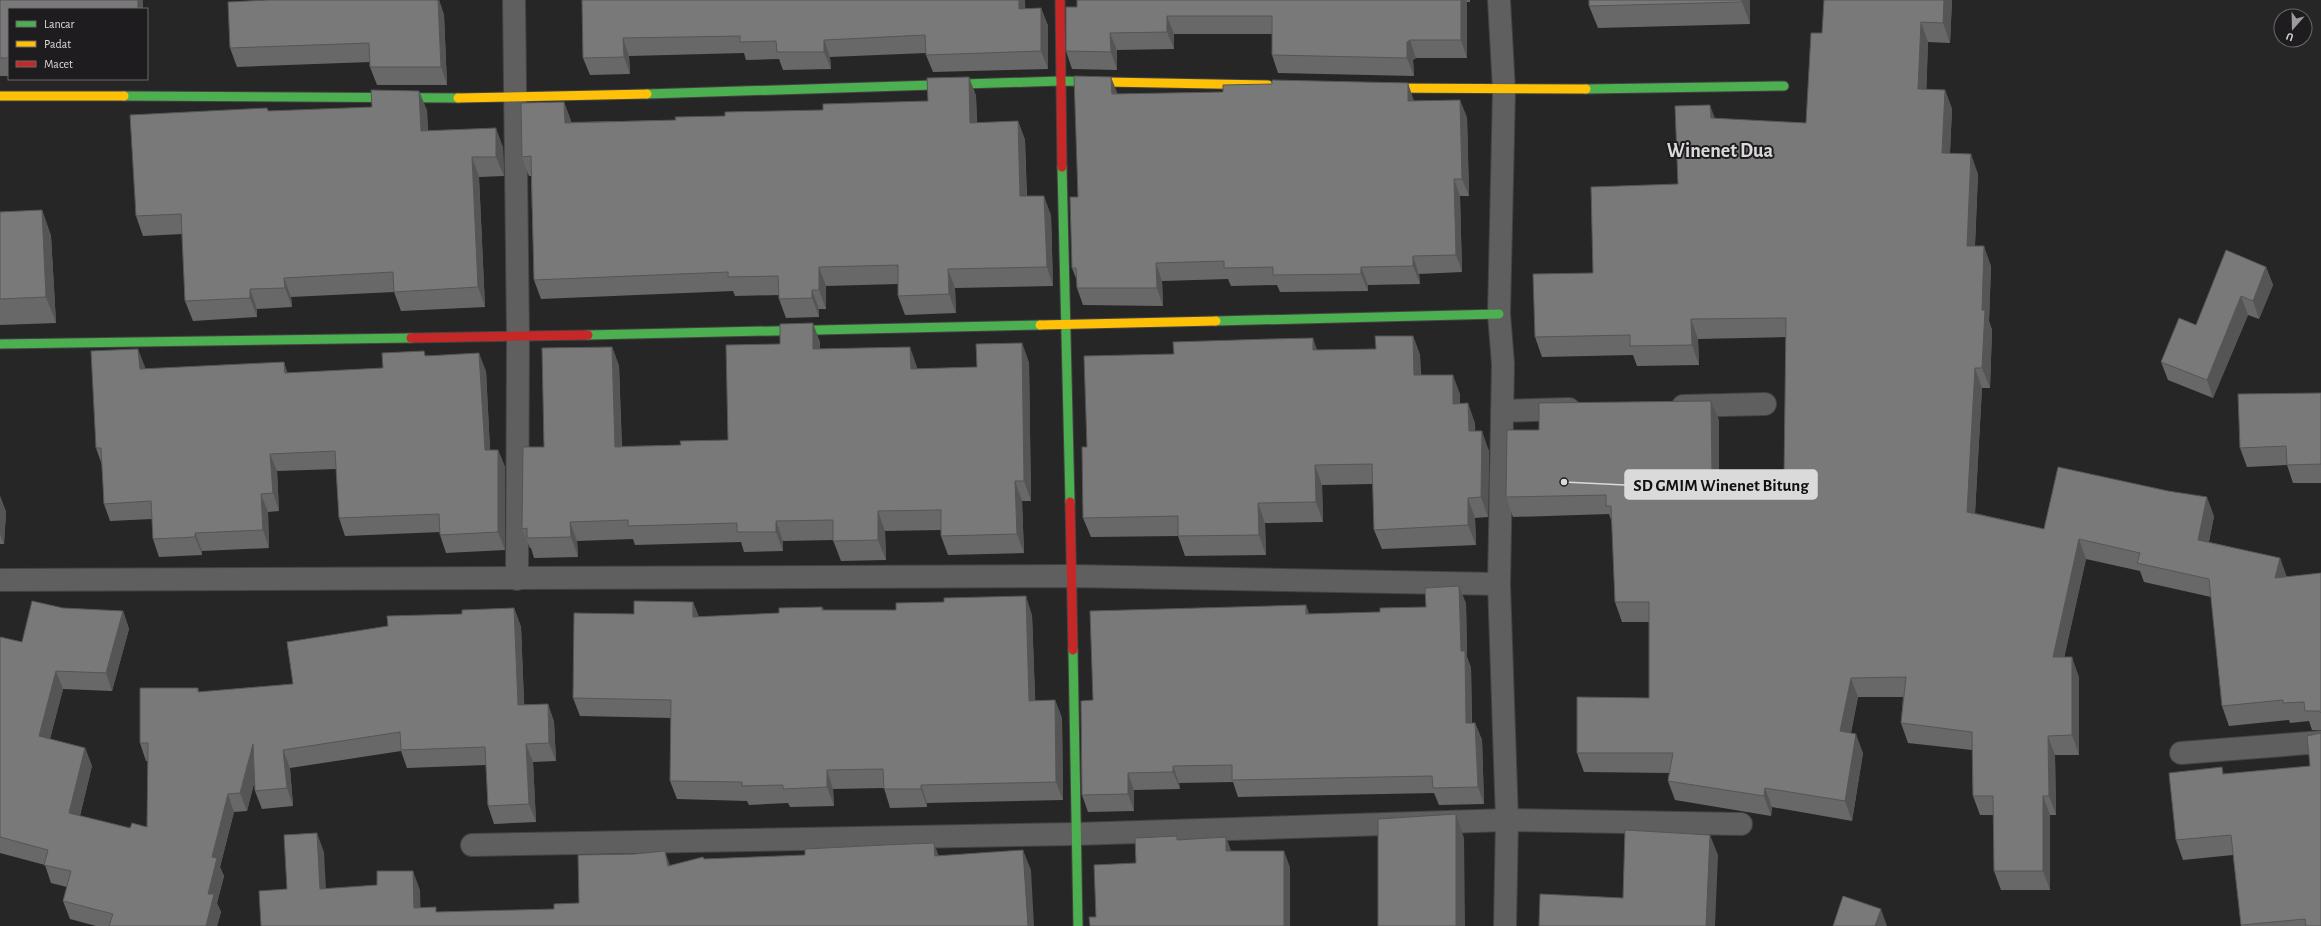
<svg xmlns="http://www.w3.org/2000/svg" width="2321" height="926" font-family="'Alegreya Sans',sans-serif">
	<style>
		.lines { fill: none; stroke-linecap: round; stroke-linejoin: round }
		.street-casing { stroke: #444344; stroke-width: 24 }
		.fast-casing { stroke: #444344; stroke-width: 11 }
		.slow-casing { stroke: #444344; stroke-width: 11 }
		.jam-casing { stroke: #444344; stroke-width: 11 }
		.street { stroke: #605f60; stroke-width: 22 }
		.fast { stroke: #4caf50; stroke-width: 9 }
		.slow { stroke: #ffc107; stroke-width: 9 }
		.jam { stroke: #c62828; stroke-width: 9 }
		.wall { fill: #696869 }
		.shaded-wall { fill: #555 }
		.building { fill: #7a797a; stroke: #555 }
		.labels { text-anchor: middle; dominant-baseline: central; stroke-width: 4; stroke-linejoin: round; paint-order: stroke }
		.district-label { font-size: 20px; font-weight: bold; fill: #dbdadb; stroke: #1e1c1e }
		.leader { fill: none; stroke: #dbdadb; stroke-width: 1.5 }
		.callout-dot { fill: #dbdadb; stroke: #1e1c1e; stroke-width: 1.5 }
		.callout { fill: #dbdadb; stroke: #dbdadb; stroke-width: 1.5 }
		.callout-label { font-size: 17px; text-anchor: middle; font-weight: bold; fill: #111 }
	</style>
	<rect width="100%" height="100%" fill="#272627"/>
	<g class="lines">
		<g class="street-casing">
			<g id="street">
				<polyline points="514,0 518,337 517,579"/>
				<polyline points="1499,0 1504,90 1499,314 1503,364 1499,584 1507,820 1505,926"/>
				<polyline points="1683,406 1765,404"/>
				<polyline points="1502,411 1569,409"/>
				<polyline points="0,580 1071,576 1499,584"/>
				<polyline points="2181,753 2321,742"/>
				<polyline points="472,845 1076,834 1507,820 1741,824"/>
			</g>
		</g>
		<g class="fast-casing">
			<g id="fast">
				<polyline points="1586,89 1784,86"/>
				<polyline points="647,94 1060,81 1106,82"/>
				<polyline points="124,96 458,98"/>
				<polyline points="1062,167 1070,502"/>
				<polyline points="1216,321 1499,314"/>
				<polyline points="588,335 1040,325"/>
				<polyline points="0,344 411,338"/>
				<polyline points="1073,650 1078,926"/>
			</g>
		</g>
		<g class="slow-casing">
			<g id="slow">
				<polyline points="1106,82 1268,85"/>
				<polyline points="1381,88 1586,89"/>
				<polyline points="0,96 124,96"/>
				<polyline points="458,98 647,94"/>
				<polyline points="1040,325 1216,321"/>
			</g>
		</g>
		<g class="jam-casing">
			<g id="jam">
				<polyline points="1060,0 1062,167"/>
				<polyline points="411,338 588,335"/>
				<polyline points="1070,502 1073,650"/>
			</g>
		</g>
		<use href="#street" class="street"/>
		<use href="#fast" class="fast"/>
		<use href="#slow" class="slow"/>
		<use href="#jam" class="jam"/>
	</g>
	<g class="wall">
		<polygon points="0,0 9,9 9,76 0,76"/>
		<polygon points="268,0 439,0 444,15 447,85 377,85 370,67 370,62 237,67 230,48"/>
		<polygon points="582,0 1025,0 1025,8 1041,8 1048,26 1048,69 933,72 926,55 926,53 830,57 831,69 783,70 779,59 746,60 744,53 629,56 630,74 590,75 583,58"/>
		<polygon points="1077,0 1470,0 1470,2 1467,2 1467,58 1416,58 1413,60 1414,76 1278,73 1272,55 1272,34 1174,34 1174,49 1117,50 1117,70 1072,69 1066,51 1077,7"/>
		<polygon points="1589,0 1750,0 1750,24 1598,28 1589,6"/>
		<polygon points="1952,0 1950,43 1928,42 1926,89 1945,90 1952,109 1950,153 1978,174 1975,246 1991,266 1989,321 1992,330 1990,388 1982,388 1975,513 2044,529 2214,516 2209,542 2280,558 2286,577 2321,573 2321,730 2312,730 2309,721 2290,723 2289,720 2229,726 2222,706 2211,597 2144,582 2140,571 2086,559 2064,657 2079,677 2079,755 2055,755 2056,815 2050,815 2050,890 2001,890 1994,871 1994,815 1980,815 1973,796 1972,750 1908,743 1901,723 1903,697 1858,697 1851,733 1863,753 1852,821 1772,807 1771,816 1675,800 1668,781 1669,773 1584,772 1577,753 1649,698 1649,622 1622,622 1615,602 1612,523 1609,514 1513,517 1506,497 1539,430 1719,420 1719,477 1784,477 1786,337 1698,339 1699,365 1637,366 1633,355 1542,357 1535,337 1593,273 1678,184 1715,119 1806,123 1822,33"/>
		<polygon points="969,77 976,96 977,123 1018,121 1025,140 1027,196 1051,215 1053,286 955,288 956,313 905,315 898,296 898,284 826,286 826,309 819,309 819,317 786,318 779,299 779,295 735,296 733,291 541,299 534,280 531,176 529,176 522,157 564,102 571,121 571,122 676,120 725,116 823,110 928,101"/>
		<polygon points="1118,94 1414,101 1467,117 1469,196 1460,196 1462,272 1419,274 1420,284 1368,285 1368,291 1280,292 1277,285 1231,286 1228,279 1162,281 1163,306 1083,305 1077,288 1077,281 1072,268 1078,197"/>
		<polygon points="267,108 269,111 427,110 428,131 503,147 504,176 479,177 485,307 401,311 394,292 291,297 292,307 257,309 257,317 193,321 185,301 182,234 143,236 136,216"/>
		<polygon points="42,210 51,236 56,323 0,325 0,212"/>
		<polygon points="2266,267 2273,285 2259,319 2248,315 2213,398 2168,380 2161,362 2196,325"/>
		<polygon points="1413,336 1420,355 1421,375 1460,394 1460,403 1475,423 1475,431 1489,451 1488,517 1475,518 1476,545 1382,549 1374,530 1373,484 1322,485 1323,522 1265,523 1266,555 1185,556 1178,536 1091,537 1083,518 1087,447 1174,354 1317,350 1376,349"/>
		<polygon points="820,342 820,349 917,367 917,369 977,367 1022,343 1029,363 1031,501 1022,501 1024,553 948,555 941,536 941,530 885,531 886,560 841,561 833,540 783,541 783,551 744,552 741,542 635,545 633,539 577,541 578,557 534,558 531,548 530,548 522,529 544,447 612,347 619,366 622,446 681,445 728,440"/>
		<polygon points="426,355 486,371 490,450 498,450 505,467 505,550 446,553 440,535 440,532 345,536 339,518 336,469 277,471 279,511 268,512 269,548 202,551 202,555 159,557 153,539 152,519 110,521 104,504 102,465 96,448 145,367 145,369 288,373 383,368"/>
		<polygon points="2321,393 2321,483 2293,483 2287,465 2247,467 2240,448"/>
		<polygon points="0,496 6,512 4,544 0,544"/>
		<polygon points="693,602 699,617 779,613 822,607 824,610 1032,615 1035,700 1055,700 1062,718 1063,800 927,803 927,807 890,808 884,788 833,789 834,806 790,807 788,803 749,805 747,801 677,799 670,781 671,718 580,716 573,698"/>
		<polygon points="1466,603 1467,657 1471,668 1472,723 1475,723 1482,740 1484,804 1439,805 1434,793 1238,797 1233,782 1179,783 1180,789 1134,790 1134,811 1088,812 1082,795 1093,700 1306,605 1309,614 1380,612"/>
		<polygon points="63,608 123,611 129,629 112,691 63,689 50,739 85,748 92,766 80,816 130,828 147,827 148,761 146,761 140,743 198,688 199,692 293,684 462,614 514,608 521,627 524,705 548,704 554,722 556,761 533,762 536,822 494,824 488,806 486,765 407,768 401,751 290,768 293,806 262,809 255,791 255,780 247,811 234,812 220,867 224,876 217,903 221,912 217,926 96,926 70,919 63,901 67,887 51,883 45,865 0,853 0,637 22,642"/>
		<polygon points="2321,733 2321,926 2241,926 2233,855 2183,860 2176,840 2224,774 2310,766"/>
	</g>
	<g class="shaded-wall">
		<rect x="138" y="0" width="5" height="9"/>
		<polygon points="438,0 439,0 444,15 447,85 441,67"/>
		<polygon points="1019,0 1025,0 1026,26 1019,9"/>
		<polygon points="1461,0 1466,0 1467,2 1467,58 1461,40"/>
		<polygon points="1742,0 1750,0 1750,24 1742,2"/>
		<polygon points="1944,0 1952,0 1950,43 1943,23"/>
		<polygon points="1041,8 1048,26 1048,69 1041,51"/>
		<polygon points="1167,16 1174,34 1174,49 1167,32"/>
		<polygon points="1921,22 1928,42 1926,108 1918,89"/>
		<polygon points="1110,33 1117,50 1117,70 1111,52"/>
		<polygon points="623,38 629,56 630,74 624,57"/>
		<polygon points="824,40 830,57 831,69 824,52"/>
		<polygon points="1410,40 1416,58 1413,60 1414,76 1407,58 1407,42"/>
		<polygon points="969,77 976,96 977,142 970,123"/>
		<polygon points="1111,77 1118,95 1112,94"/>
		<polygon points="1408,83 1414,101 1408,101"/>
		<polygon points="1945,90 1952,109 1949,172 1942,153"/>
		<polygon points="419,91 427,110 428,151 421,131"/>
		<polygon points="1460,100 1467,117 1469,196 1462,179"/>
		<polygon points="564,102 571,121 572,142 565,123"/>
		<polygon points="1710,105 1717,124 1711,118"/>
		<polygon points="1018,121 1025,140 1027,215 1020,196"/>
		<polygon points="496,128 503,147 504,176 496,157"/>
		<polygon points="1971,154 1978,174 1974,265 1967,246"/>
		<polygon points="472,157 479,177 485,307 478,287"/>
		<polygon points="1454,179 1460,196 1462,272 1456,255"/>
		<polygon points="1044,196 1051,215 1053,286 1047,267"/>
		<polygon points="42,210 51,236 56,323 46,297"/>
		<polygon points="1984,246 1991,266 1989,321 1992,330 1990,388 1982,368 1982,310"/>
		<polygon points="1413,256 1419,274 1420,284 1413,266"/>
		<polygon points="1156,263 1162,281 1163,306 1157,288"/>
		<polygon points="819,267 826,286 826,309 819,290"/>
		<polygon points="1361,267 1368,285 1368,291 1361,274"/>
		<polygon points="2266,267 2273,285 2259,319 2253,301"/>
		<polygon points="948,269 955,288 956,313 949,294"/>
		<polygon points="284,278 291,297 292,307 285,288"/>
		<polygon points="250,289 257,309 257,317 250,298"/>
		<polygon points="812,290 819,309 819,317 812,298"/>
		<polygon points="2241,296 2248,315 2213,398 2207,380"/>
		<polygon points="1691,319 1698,339 1699,365 1692,345"/>
		<polygon points="813,323 820,342 820,369 813,349"/>
		<polygon points="1413,336 1420,355 1421,395 1414,375"/>
		<polygon points="1313,338 1320,358 1313,350"/>
		<polygon points="1022,343 1029,363 1031,501 1024,481"/>
		<polygon points="612,347 619,366 622,466 615,447"/>
		<polygon points="910,347 917,367 918,389 911,369"/>
		<polygon points="138,349 145,367 146,387 140,369"/>
		<polygon points="479,353 486,371 491,468 485,450"/>
		<polygon points="284,362 290,380 285,373"/>
		<polygon points="1975,368 1982,388 1974,531 1967,512"/>
		<polygon points="1453,375 1460,394 1460,423 1453,404"/>
		<polygon points="1711,401 1719,420 1719,496 1712,477"/>
		<polygon points="1468,403 1475,423 1476,451 1469,431"/>
		<polygon points="1482,431 1489,451 1488,517 1481,497"/>
		<polygon points="498,450 505,467 505,550 498,532"/>
		<polygon points="270,454 277,471 279,511 273,493"/>
		<polygon points="1315,465 1322,485 1323,522 1316,502"/>
		<polygon points="1015,481 1022,501 1024,553 1017,534"/>
		<polygon points="261,494 268,512 269,548 263,530"/>
		<polygon points="0,496 6,512 4,544 0,534"/>
		<polygon points="2207,497 2214,516 2205,559 2198,540"/>
		<polygon points="1468,498 1475,518 1476,545 1468,525"/>
		<polygon points="1258,503 1265,523 1266,555 1259,535"/>
		<polygon points="878,511 885,531 886,560 878,540"/>
		<polygon points="776,521 783,541 783,551 776,532"/>
		<polygon points="570,522 577,541 578,557 571,537"/>
		<polygon points="195,533 202,551 202,555 195,537"/>
		<polygon points="2079,539 2086,559 2060,677 2053,657"/>
		<polygon points="2280,558 2287,577 2275,578"/>
		<polygon points="1459,586 1466,603 1467,657 1471,668 1472,740 1466,723 1461,651"/>
		<polygon points="1026,596 1032,615 1036,719 1029,701"/>
		<polygon points="693,602 700,621 693,617"/>
		<polygon points="1306,605 1312,622 1306,614"/>
		<polygon points="514,608 521,627 525,723 518,705"/>
		<polygon points="123,611 129,629 112,691 106,673"/>
		<polygon points="2072,657 2079,677 2079,755 2072,735"/>
		<polygon points="56,671 63,689 46,754 39,736"/>
		<polygon points="1851,678 1858,697 1847,751 1840,731"/>
		<polygon points="1055,700 1062,718 1063,800 1056,782"/>
		<polygon points="548,704 554,722 556,761 549,743"/>
		<polygon points="1475,723 1482,740 1484,804 1478,787"/>
		<polygon points="1856,734 1863,753 1852,821 1845,801"/>
		<polygon points="2048,736 2055,755 2056,815 2049,796"/>
		<polygon points="253,744 259,762 247,811 240,793"/>
		<polygon points="526,744 533,762 536,822 529,804"/>
		<polygon points="85,748 92,766 76,831 69,813"/>
		<polygon points="283,750 290,768 293,806 287,788"/>
		<polygon points="1173,766 1179,783 1180,789 1173,772"/>
		<polygon points="827,770 833,789 834,806 827,787"/>
		<polygon points="1128,773 1134,790 1134,811 1128,794"/>
		<polygon points="921,785 927,803 927,807 921,789"/>
		<polygon points="1765,788 1772,807 1771,816 1764,796"/>
		<polygon points="228,794 234,812 220,867 224,876 217,903 221,912 217,926 206,926 208,894 212,857"/>
		<polygon points="2043,796 2050,815 2050,890 2043,871"/>
		<polygon points="1456,814 1464,838 1465,926 1456,926"/>
		<polygon points="317,833 324,852 327,908 320,889"/>
		<polygon points="1710,835 1718,855 1715,926 1706,926"/>
		<polygon points="1226,837 1232,853 1226,851"/>
		<polygon points="934,843 941,862 935,856"/>
		<polygon points="1023,850 1031,870 1034,926 1028,926"/>
		<polygon points="665,851 672,871 668,866"/>
		<polygon points="1284,851 1290,867 1290,926 1284,926"/>
		<polygon points="413,871 420,890 421,926 414,908"/>
		<polygon points="1881,909 1887,926 1875,926"/>
	</g>
	<g class="building">
		<polygon points="0,0 138,0 138,9 9,9 9,58 0,58"/>
		<polygon points="268,0 438,0 441,67 370,67 369,43 230,48 228,2"/>
		<polygon points="582,0 1019,0 1019,9 1041,8 1041,51 926,55 925,35 824,40 824,52 777,52 776,41 740,42 740,36 623,38 624,57 583,58"/>
		<polygon points="1077,0 1461,0 1461,40 1410,40 1407,42 1407,58 1272,55 1272,16 1167,16 1167,32 1110,33 1111,52 1066,51 1066,7 1077,7"/>
		<polygon points="1589,0 1742,0 1742,2 1589,6"/>
		<polygon points="1824,0 1944,0 1943,23 1921,22 1918,89 1945,90 1942,153 1971,154 1967,246 1984,246 1982,310 1985,310 1982,368 1975,368 1967,512 2044,529 2058,467 2168,491 2207,497 2198,540 2280,558 2275,578 2321,573 2321,713 2319,711 2305,711 2304,702 2283,703 2283,700 2222,706 2209,579 2137,563 2140,553 2079,539 2053,657 2072,657 2072,735 2048,736 2049,796 2043,796 2043,871 1994,871 1993,796 1973,796 1972,732 1901,723 1906,677 1851,678 1840,731 1856,734 1845,801 1765,788 1764,796 1668,781 1673,753 1577,753 1577,697 1649,698 1649,602 1615,602 1611,506 1606,506 1606,495 1506,497 1507,430 1539,430 1539,403 1711,401 1712,477 1784,477 1786,318 1691,319 1692,345 1630,346 1630,335 1535,337 1533,274 1593,273 1591,187 1678,184 1675,106 1710,105 1711,118 1806,123 1811,33 1822,33"/>
		<polygon points="1074,76 1111,77 1112,94 1223,92 1223,85 1272,84 1272,80 1408,83 1408,101 1460,100 1462,179 1454,179 1456,255 1413,256 1413,266 1361,267 1361,274 1273,275 1273,267 1224,268 1224,261 1156,263 1157,288 1077,288 1076,268 1072,268 1070,197 1078,197"/>
		<polygon points="969,77 970,123 1018,121 1020,196 1044,196 1047,267 948,269 949,294 898,296 898,265 819,267 819,290 812,290 812,298 779,299 778,276 728,277 728,272 534,280 531,156 522,157 521,103 564,102 565,123 676,120 675,117 725,116 725,112 823,110 823,104 928,101 927,78"/>
		<polygon points="371,90 419,91 421,131 496,128 496,157 472,157 478,287 394,292 393,272 284,278 285,288 250,289 250,298 185,301 181,214 136,216 130,115 267,108 268,111 372,107"/>
		<polygon points="42,210 46,297 0,299 0,212"/>
		<polygon points="2226,250 2266,267 2253,301 2241,296 2207,380 2161,362 2179,318 2196,325"/>
		<polygon points="813,323 813,349 910,347 911,369 977,367 976,344 1022,343 1024,481 1015,481 1017,534 941,536 941,510 878,511 878,540 833,541 833,520 776,521 776,532 737,532 737,523 628,526 628,520 570,522 571,537 527,538 527,528 522,529 523,447 544,447 542,348 612,347 615,447 681,445 680,441 728,440 726,345 780,344 780,324"/>
		<polygon points="1375,336 1413,336 1414,375 1453,375 1453,404 1468,403 1469,431 1482,431 1481,497 1468,498 1468,525 1374,530 1372,464 1315,465 1316,502 1258,503 1259,535 1178,536 1178,516 1083,518 1082,447 1087,447 1084,356 1174,354 1173,342 1270,339 1313,338 1313,350 1376,349"/>
		<polygon points="138,349 140,369 284,362 285,373 383,368 382,353 424,351 425,356 479,353 485,450 498,450 498,532 440,535 439,514 339,518 335,451 270,454 273,493 261,494 263,530 195,533 195,537 153,539 151,501 104,504 101,448 96,448 91,351"/>
		<polygon points="2321,393 2321,464 2287,465 2286,446 2240,448 2238,394"/>
		<polygon points="1459,586 1461,651 1465,651 1466,723 1475,723 1478,787 1433,788 1432,776 1232,780 1232,765 1173,766 1173,772 1128,773 1128,794 1082,795 1081,701 1093,700 1090,611 1306,605 1306,614 1380,612 1380,608 1426,607 1425,588"/>
		<polygon points="1026,596 1029,701 1055,700 1056,782 921,785 921,789 884,789 883,769 827,770 827,787 783,789 783,785 742,786 742,782 670,781 671,700 573,698 574,613 634,614 634,601 693,602 693,617 779,613 779,608 822,607 822,610 896,610 896,603 944,602 944,598"/>
		<polygon points="32,601 63,608 123,611 106,673 56,671 39,736 85,748 69,813 130,828 132,823 147,827 148,743 140,743 140,688 198,688 198,692 293,684 287,642 388,626 387,616 462,614 462,610 514,608 518,705 548,704 549,743 526,744 529,804 488,806 485,747 401,750 400,732 283,750 287,788 255,791 253,744 240,793 228,794 212,857 217,858 208,894 214,894 206,926 109,926 113,914 63,901 71,871 44,865 48,850 0,837 0,637 22,642"/>
		<polygon points="2321,733 2321,926 2306,926 2305,919 2241,925 2231,835 2176,840 2169,773 2222,767 2223,774 2310,766 2307,736"/>
		<polygon points="1456,814 1456,926 1378,926 1378,819"/>
		<polygon points="1625,830 1710,835 1706,926 1539,926 1540,894 1623,898"/>
		<polygon points="317,833 320,889 377,885 377,871 413,871 414,908 436,907 436,912 554,909 554,904 579,903 578,855 634,854 665,851 668,866 703,857 704,859 805,855 805,849 884,845 934,843 935,856 1023,850 1028,926 261,926 259,891 287,889 284,835"/>
		<polygon points="1177,836 1177,840 1226,837 1226,851 1284,851 1284,926 1090,926 1089,917 1096,917 1094,865 1136,863 1135,838"/>
		<polygon points="1843,896 1881,909 1875,926 1833,926"/>
	</g>
	<g class="labels">
		<g class="district-label">
			<text x="1720" y="151">Winenet Dua</text>
		</g>
	</g>
	<path class="leader" d="M1564 482L1625 485"/>
	<circle class="callout-dot" cx="1564" cy="482" r="4"/>
	<rect class="callout" x="1625" y="470" width="192" height="29" rx="4"/>
	<g class="callout-label">
		<text x="1721" y="491">SD GMIM Winenet Bitung</text>
	</g>
	<rect x="8" y="8" width="140" height="72" fill="#1e1c1e" stroke="#6a686a"/>
	<rect x="16" y="21" width="20" height="6" fill="#4caf50" stroke="#6a686a"/>
	<text x="44" y="28" font-size="12" fill="#dbdadb">Lancar</text>
	<rect x="16" y="41" width="20" height="6" fill="#ffc107" stroke="#6a686a"/>
	<text x="44" y="48" font-size="12" fill="#dbdadb">Padat</text>
	<rect x="16" y="61" width="20" height="6" fill="#c62828" stroke="#6a686a"/>
	<text x="44" y="68" font-size="12" fill="#dbdadb">Macet</text>
	<g transform="translate(2293 28) rotate(200)"><circle r="19" fill="#1e1c1e" stroke="#6a686a"/>
	<path d="M0-3L7 15L0 10L-7 15Z" fill="#9c9b9c"/>
	<text y="-6" font-size="11" font-weight="bold" text-anchor="middle" fill="#dbdadb">U</text>
	</g>
</svg>
